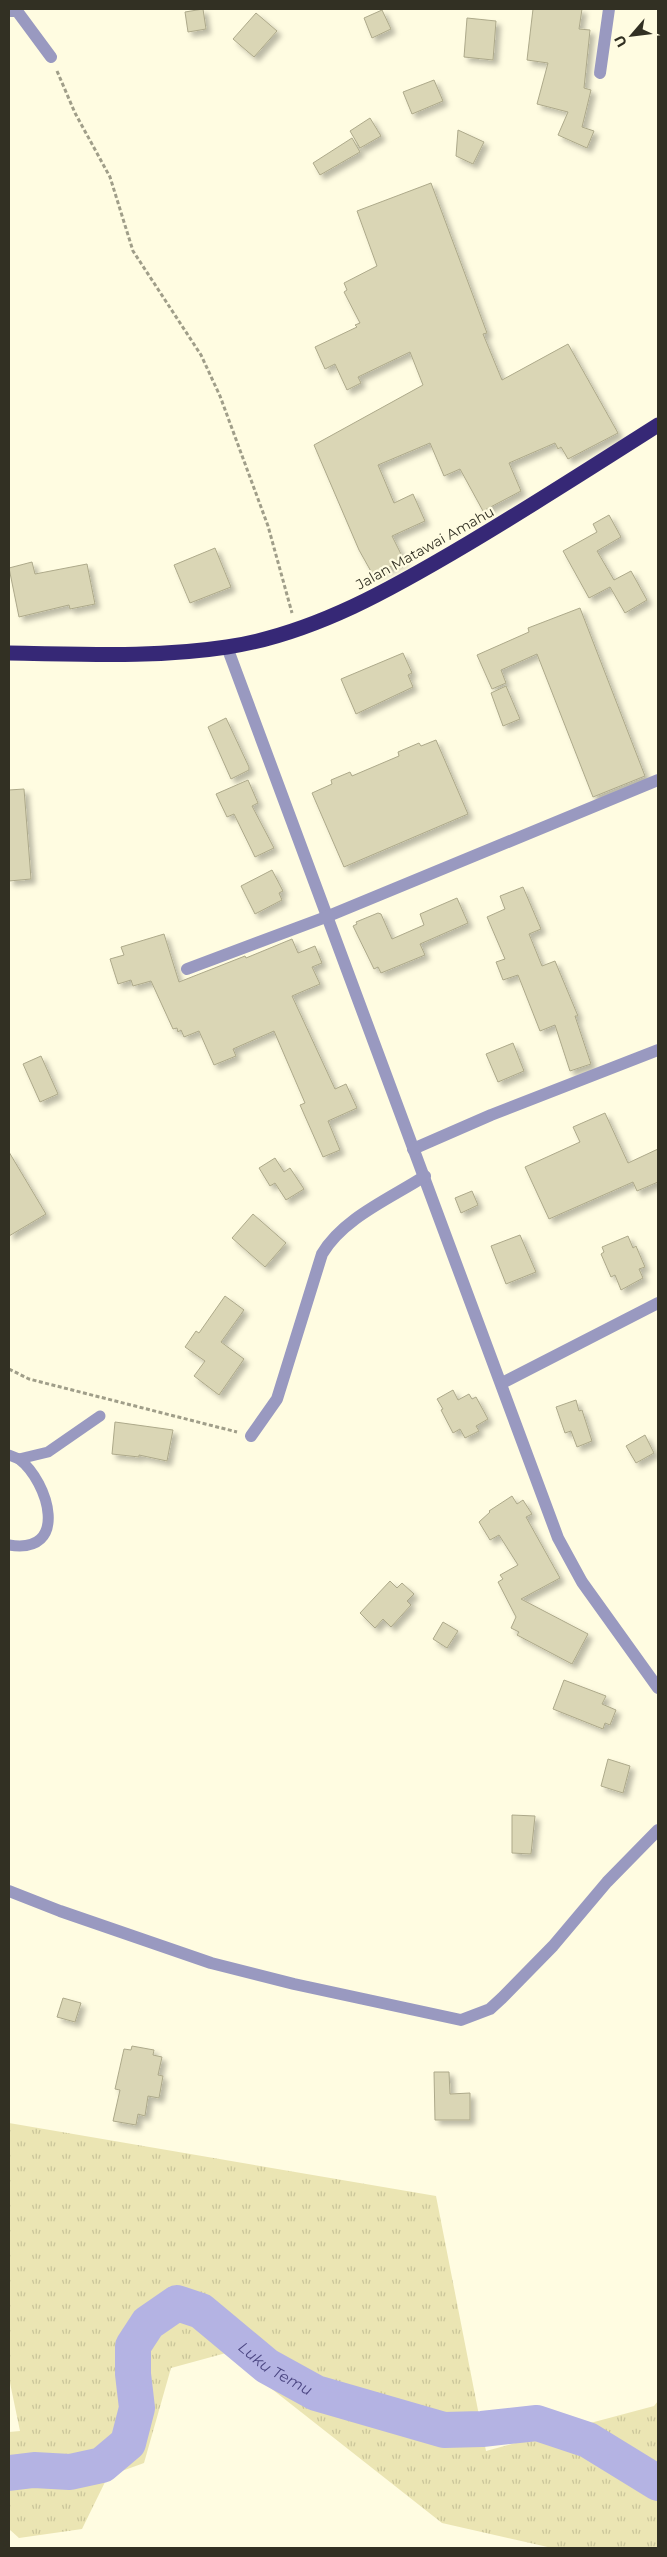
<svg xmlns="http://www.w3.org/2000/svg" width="667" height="2557" font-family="Montserrat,sans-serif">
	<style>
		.grass { fill: url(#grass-tufts) }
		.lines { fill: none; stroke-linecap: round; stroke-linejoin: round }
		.river { stroke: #b4b3e3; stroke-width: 36 }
		.building { fill: #dad6b5; stroke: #ada98a; filter: url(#shadow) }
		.path { stroke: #a09e89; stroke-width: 3; stroke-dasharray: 4 2.5; stroke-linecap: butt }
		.lane { stroke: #9999c0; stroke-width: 11 }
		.street { stroke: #9999c0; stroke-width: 12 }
		.highway { stroke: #362876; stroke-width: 15 }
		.labels { text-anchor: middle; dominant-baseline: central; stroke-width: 4.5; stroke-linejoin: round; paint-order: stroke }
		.street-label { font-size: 14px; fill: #323023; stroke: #fffce1 }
		.water-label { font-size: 15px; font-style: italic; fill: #4c4783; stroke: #fffce1 }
	</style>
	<defs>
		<pattern id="grass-tufts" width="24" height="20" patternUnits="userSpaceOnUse" patternTransform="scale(1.25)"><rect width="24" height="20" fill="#ebe5b3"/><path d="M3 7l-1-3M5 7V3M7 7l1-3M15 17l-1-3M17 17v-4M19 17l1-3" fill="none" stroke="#cac59a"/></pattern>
		<filter id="shadow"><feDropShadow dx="4.5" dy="4.5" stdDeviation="2.5" flood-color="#0004"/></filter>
	</defs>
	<rect width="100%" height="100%" fill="#fffce1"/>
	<polygon class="grass" points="9,2123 436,2196 486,2451 654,2406 658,2401 658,2548 552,2548 442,2523 226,2353 171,2368 144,2463 108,2476 82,2529 19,2538 9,2529 9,2432 20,2431 9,2378"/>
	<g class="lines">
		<path class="river" id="s1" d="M 9,2473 L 34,2470 L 70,2472 L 102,2465 L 128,2443 L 137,2408 L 133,2374 L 133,2346 L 148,2323 L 177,2303 L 201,2311 L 267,2366 L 316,2393 L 444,2430 L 482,2429 L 537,2423 L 588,2440 L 658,2483"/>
	</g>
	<g class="building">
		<polygon points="203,9 206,29 188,32 185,12"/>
		<polygon points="533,9 582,9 579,29 590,30 584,88 591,90 582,127 594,131 587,148 558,135 568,112 537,104 548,63 527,60"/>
		<polygon points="382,10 391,29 372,38 364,18"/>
		<polygon points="256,13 277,31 254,57 233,39"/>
		<polygon points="467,18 496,21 493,60 464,57"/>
		<polygon points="434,80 443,101 412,114 403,92"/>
		<polygon points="370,118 381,136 360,148 350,131"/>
		<polygon points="458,130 484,142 473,164 456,156"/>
		<polygon points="352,138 360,152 320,175 313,163"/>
		<polygon points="431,183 487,333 483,334 502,380 568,344 618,433 568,459 561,447 558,449 555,443 509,463 521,491 483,511 460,469 444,476 430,443 378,465 394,503 413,494 425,521 392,536 404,560 373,575 359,550 314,445 423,385 410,352 358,377 361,383 347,390 335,364 325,369 315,347 357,327 355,325 360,323 344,292 347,290 344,283 377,266 357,211"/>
		<polygon points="609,515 621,537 597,551 614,580 631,571 647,600 625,613 610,587 589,598 563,551 597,532 593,524"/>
		<polygon points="215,548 231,587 190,603 174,565"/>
		<polygon points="32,562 35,574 87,564 95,604 70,609 69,605 19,617 9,568"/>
		<polygon points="580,608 645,776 593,797 537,654 501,670 506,683 492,689 477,655 529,632 528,628"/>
		<polygon points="403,653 412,673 408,675 413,687 356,714 341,679"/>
		<polygon points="506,686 520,719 503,726 491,693"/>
		<polygon points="226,718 249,767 249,770 231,779 208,727"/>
		<polygon points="436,740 468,814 344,867 312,793 332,784 331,780 350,772 352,776 399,756 398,752 419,743 421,746"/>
		<polygon points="248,780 258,803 252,806 274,848 255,857 234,814 227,817 216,794"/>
		<polygon points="24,789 31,879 9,881 9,790"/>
		<polygon points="272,870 283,891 279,893 282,900 255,914 241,886"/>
		<polygon points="523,887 541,929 529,934 542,966 555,961 578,1016 575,1016 591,1064 570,1071 555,1025 540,1031 518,975 503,980 496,962 505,959 487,917 505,909 500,896"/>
		<polygon points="457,898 468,923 420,944 425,955 381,973 378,967 374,969 353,926 357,924 356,922 378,913 381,914 392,939 424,925 420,914"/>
		<polygon points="164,934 179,982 245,956 246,958 292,939 298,953 315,946 322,963 312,967 320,984 292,996 335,1089 346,1084 357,1108 328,1121 340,1150 323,1157 300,1105 305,1103 274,1031 233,1049 236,1056 214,1065 199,1031 184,1037 181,1030 178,1032 177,1028 173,1029 151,981 133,986 131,980 118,984 110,959 124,955 121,947"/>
		<polygon points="513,1043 524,1071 498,1082 486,1054"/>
		<polygon points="41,1056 58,1094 40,1102 23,1064"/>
		<polygon points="605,1113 628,1163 658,1149 658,1182 637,1191 633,1182 549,1219 525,1167 580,1142 573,1127"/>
		<polygon points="9,1152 46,1214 9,1236"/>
		<polygon points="275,1158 284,1172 290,1168 304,1189 286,1200 275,1183 270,1186 259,1168"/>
		<polygon points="472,1191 478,1205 461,1213 455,1198"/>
		<polygon points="253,1214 286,1243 265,1267 232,1238"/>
		<polygon points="520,1235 536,1272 506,1284 491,1246"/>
		<polygon points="628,1236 633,1248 636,1246 645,1267 639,1269 643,1278 621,1290 615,1275 611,1277 601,1254 604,1252 602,1247"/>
		<polygon points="225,1296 244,1310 221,1342 244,1359 219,1395 194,1376 205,1361 185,1347 196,1331 199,1333"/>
		<polygon points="453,1390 458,1400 469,1394 472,1399 476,1397 488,1419 476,1426 479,1431 465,1438 460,1429 453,1433 441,1410 443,1409 437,1399"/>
		<polygon points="576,1400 579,1411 582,1410 592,1441 577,1447 571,1431 565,1433 556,1407"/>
		<polygon points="115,1422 173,1430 167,1461 139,1455 139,1457 112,1454"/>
		<polygon points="645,1435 654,1453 636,1463 626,1446"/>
		<polygon points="512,1496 517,1504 523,1500 532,1514 526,1517 560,1578 521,1599 588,1634 572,1664 517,1635 519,1632 511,1628 516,1617 498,1582 503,1579 500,1575 518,1565 499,1535 490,1540 479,1522 490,1512 489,1511"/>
		<polygon points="390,1581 397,1588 402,1583 414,1594 407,1601 411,1605 391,1627 383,1619 375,1628 360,1613"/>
		<polygon points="443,1622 458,1631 447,1648 433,1639"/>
		<polygon points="564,1680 606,1696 602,1704 616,1710 610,1725 605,1723 603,1729 553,1709"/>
		<polygon points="608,1759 630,1766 623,1793 601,1786"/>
		<polygon points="512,1815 535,1816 531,1854 512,1853"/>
		<polygon points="63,1998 81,2003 75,2022 57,2017"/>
		<polygon points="132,2046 154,2050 153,2055 162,2057 158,2075 163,2076 159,2098 148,2096 145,2116 138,2114 136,2125 113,2121 120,2090 115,2089 124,2049 131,2050"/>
		<polygon points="434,2072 449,2072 450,2094 470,2093 470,2120 435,2120"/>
	</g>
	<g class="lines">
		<g class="path">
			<polyline points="57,71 75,113 110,177 133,251 201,355 220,396 268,526 292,613"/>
			<polyline points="9,1369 29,1379 237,1432"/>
		</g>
		<g class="lane">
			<polyline points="9,1455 19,1459 48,1452 100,1416"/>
			<path d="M 9,1545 C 70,1555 49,1482 19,1459"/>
		</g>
		<g class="street">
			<polyline points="9,11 17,11 51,57"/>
			<polyline points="600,73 609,9"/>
			<polyline points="227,647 558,1538 582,1582 658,1688"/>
			<polyline points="187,969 326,917 658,780"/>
			<polyline points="413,1149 491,1115 658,1050"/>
			<polyline points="502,1383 658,1303"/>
			<path d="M 251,1436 L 277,1399 L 322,1254 C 343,1218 391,1198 425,1176"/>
			<polyline points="9,1891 60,1911 211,1963 294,1984 461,2020 490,2009 502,1998 553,1946 607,1882 658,1830"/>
		</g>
		<path class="highway" d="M 9,653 C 81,654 155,658 227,647 C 314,634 395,587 469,543 C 533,505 595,465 658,425"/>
	</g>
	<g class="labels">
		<g class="street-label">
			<text transform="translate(425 548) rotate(-29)">Jalan Matawai Amahu</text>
		</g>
		<g class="water-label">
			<text stroke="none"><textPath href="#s1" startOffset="409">Luku Temu</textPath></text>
		</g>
	</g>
	<rect width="667" height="2557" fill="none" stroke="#323023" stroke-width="20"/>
	<g transform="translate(632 35) rotate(242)" stroke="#fffce1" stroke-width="4" paint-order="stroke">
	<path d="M0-4L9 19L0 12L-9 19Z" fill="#323023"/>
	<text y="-8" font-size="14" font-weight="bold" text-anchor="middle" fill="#323023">U</text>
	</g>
</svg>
